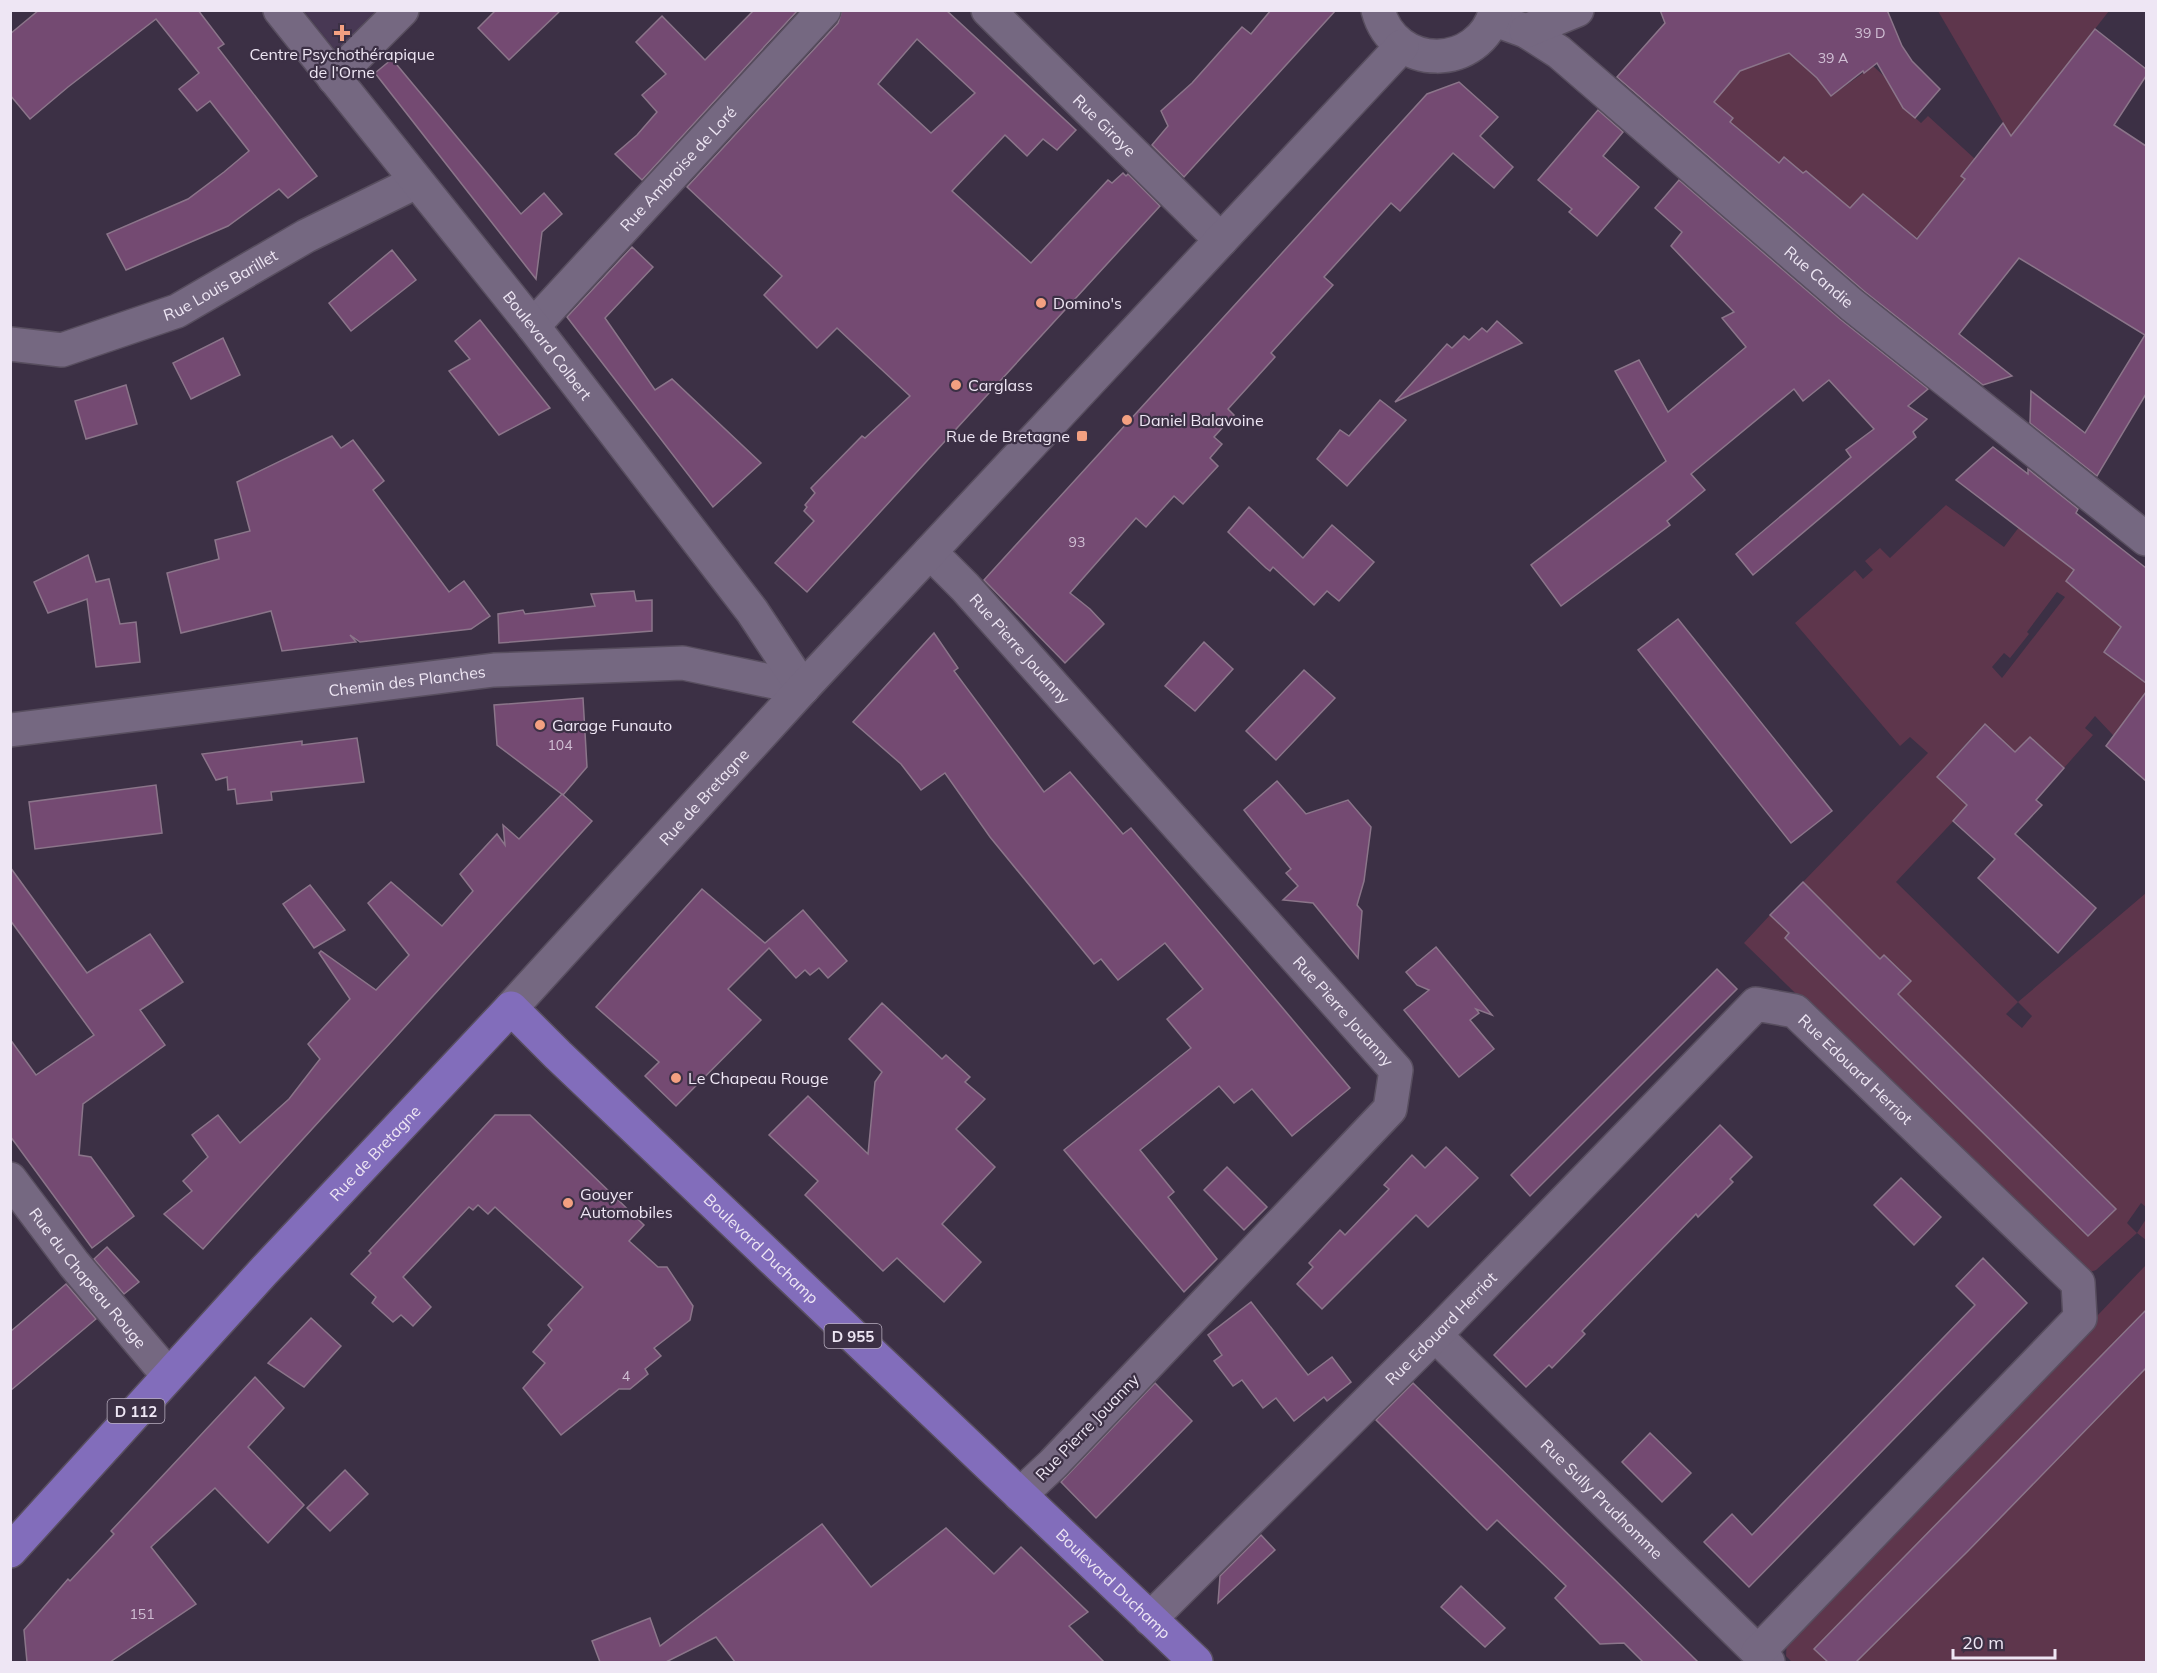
<svg xmlns="http://www.w3.org/2000/svg" width="2157" height="1673" font-family="Mulish,sans-serif">
	<style>
		.built { fill: #483854 }
		.green { fill: #5e364c; fill-rule: evenodd }
		.building { fill: #744a72; stroke: #8b758a; stroke-width: 1.5; fill-rule: evenodd }
		.lines { fill: none; stroke-linecap: round; stroke-linejoin: round }
		.street-casing { stroke: #584e5f; stroke-width: 36 }
		.secondary-casing { stroke: #584e5f; stroke-width: 36 }
		.primary-casing { stroke: #584e5f; stroke-width: 36 }
		.street { stroke: #756881; stroke-width: 33 }
		.secondary { stroke: #756881; stroke-width: 33 }
		.primary { stroke: #826dbb; stroke-width: 33 }
		.poi-dot { fill: #f3a081; stroke: #3c3045; stroke-width: 2 }
		.labels { text-anchor: middle; dominant-baseline: central; stroke-width: 4.5; stroke-linejoin: round; paint-order: stroke }
		.number-label { font-size: 14px; fill: #d0bfd4 }
		.shield { fill: #3c3045; stroke: #b9afc0; stroke-width: 1.5 }
		.shield-label { font-size: 15px; font-weight: bold; fill: #eee6f4 }
		.poi-label { font-size: 16px; fill: #eee6f4; stroke: #3c3045; text-anchor: start }
		.street-label { font-size: 16px; fill: #eee6f4; stroke: #3c3045 }
	</style>
	<rect width="100%" height="100%" fill="#3c3045"/>
	<polygon class="built" points="304,11 384,11 340,56"/>
	<g class="green">
		<polygon points="1938,11 2109,11 2011,136"/>
		<polygon points="1748,44 1757,65 1780,56 1786,50 1819,80 1831,96 1873,66 1907,97 1901,105 1921,123 1928,116 1975,159 1961,176 1972,185 1960,200 1952,194 1946,203 1927,243 1918,236 1900,257 1878,206 1863,194 1848,211 1806,171 1803,173 1784,157 1779,163 1730,122 1733,118 1714,102 1724,90 1705,74"/>
		<path d="M 2047,490 L 2081,575 L 2073,587 L 2121,627 L 2125,621 L 2146,638 L 2146,692 L 2142,698 L 2146,702 L 2146,770 L 2095,716 L 2085,728 L 2093,735 L 2064,768 L 2030,737 L 2001,768 L 2008,745 L 1984,724 L 1937,776 L 1959,798 L 1969,789 L 1977,796 L 1896,882 L 2018,1002 L 2146,893 L 2146,1207 L 2141,1203 L 2127,1223 L 2137,1233 L 2146,1219 L 2146,1240 L 2137,1233 L 2096,1270 L 2090,1272 L 2071,1262 L 1744,943 L 1770,915 L 1789,933 L 1785,938 L 2088,1236 L 2116,1209 L 1898,994 L 1910,981 L 1871,968 L 1853,931 L 1803,882 L 1928,753 L 1910,737 L 1900,746 L 1795,623 L 1855,570 L 1863,579 L 1873,570 L 1865,561 L 1880,548 L 1890,558 L 1946,505 L 2004,547 ZM 2057,592 L 2065,597 L 2002,678 L 1992,667 L 2004,653 L 2010,658 L 2029,634 L 2027,632 ZM 2018,1002 L 2032,1016 L 2022,1028 L 2006,1014 Z"/>
		<polygon points="2146,1265 2146,1662 1792,1662 1786,1656 1787,1638"/>
	</g>
	<g class="building">
		<polygon points="39,10 198,10 224,44 218,48 317,176 288,198 279,189 228,226 126,270 107,234 188,199 224,172 249,151 210,101 197,111 179,89 199,73 156,19 68,87 30,119 10,95 10,34"/>
		<polygon points="496,10 561,10 509,60 478,28"/>
		<polygon points="754,10 798,10 642,180 615,154 637,135 657,112 642,95 666,74 636,42 662,16 705,60"/>
		<path d="M 842,10 L 946,10 L 1076,130 L 1057,150 L 1043,139 L 1027,156 L 1005,135 L 952,191 L 1031,263 L 1108,180 L 1112,183 L 1123,173 L 1126,176 L 1128,174 L 1160,206 L 807,592 L 775,563 L 814,521 L 804,511 L 807,507 L 805,505 L 815,493 L 811,488 L 862,436 L 865,438 L 910,396 L 837,328 L 817,348 L 764,295 L 782,276 L 687,187 L 838,23 ZM 917,39 L 975,93 L 931,133 L 878,84 Z"/>
		<polygon points="1271,10 1336,10 1184,177 1152,145 1168,126 1161,111 1192,83 1242,27 1251,34"/>
		<polygon points="1660,10 1887,10 1902,46 1912,61 1940,89 1915,118 1903,108 1877,63 1864,73 1863,71 1831,96 1817,78 1789,53 1740,71 1714,102 1733,118 1730,122 1779,163 1784,157 1803,173 1806,171 1850,208 1863,194 1917,239 1965,179 1961,176 2003,123 2011,136 2095,29 2146,69 2146,76 2114,125 2146,146 2146,394 2097,476 2030,423 2031,391 2085,433 2145,335 2019,258 1959,334 2012,376 1983,385 1864,291 1617,77 1665,23"/>
		<polygon points="392,59 521,214 544,193 562,214 542,232 536,279 375,73"/>
		<polygon points="1459,82 1498,117 1480,136 1513,167 1494,188 1453,153 1400,211 1391,203 1324,277 1333,285 1271,353 1275,357 1228,409 1234,415 1214,437 1222,444 1210,458 1218,466 1183,504 1174,496 1146,527 1136,518 1070,593 1090,609 1104,624 1065,663 984,580 1427,94"/>
		<polygon points="1598,110 1623,132 1603,156 1639,187 1597,236 1569,212 1572,209 1538,180"/>
		<polygon points="1679,180 1840,319 1928,389 1908,406 1927,419 1913,432 1916,437 1753,575 1736,554 1851,457 1846,450 1874,429 1829,380 1803,401 1794,389 1691,474 1705,490 1667,521 1670,525 1561,606 1531,565 1666,461 1615,371 1639,360 1668,412 1746,347 1722,318 1734,312 1671,246 1682,232 1655,208"/>
		<polygon points="632,247 653,267 605,318 655,390 672,379 761,463 713,507 567,317"/>
		<polygon points="392,250 416,280 351,331 329,303"/>
		<polygon points="480,320 550,408 499,435 449,371 470,359 455,341"/>
		<polygon points="1497,321 1522,343 1395,402 1447,344 1452,348 1464,336 1469,340 1482,328 1487,332"/>
		<polygon points="223,338 240,375 191,399 173,363"/>
		<polygon points="126,385 137,424 86,439 75,401"/>
		<polygon points="1380,400 1406,420 1347,486 1317,459 1340,430 1349,436"/>
		<polygon points="332,436 341,448 353,440 384,481 373,490 449,592 464,581 490,616 471,629 360,642 350,635 356,642 282,651 271,611 181,633 167,573 219,559 215,540 250,531 237,482"/>
		<polygon points="1993,447 2028,474 2028,469 2078,509 2076,513 2146,568 2146,683 2104,652 2121,627 2066,581 2074,570 1956,480"/>
		<polygon points="1249,507 1303,558 1332,525 1374,562 1339,601 1327,591 1314,605 1273,567 1270,571 1266,568 1228,532"/>
		<polygon points="88,555 96,582 109,579 120,624 136,622 140,662 96,667 87,599 48,613 34,582"/>
		<polygon points="634,591 636,601 652,600 652,631 499,643 498,614 523,610 525,614 595,606 591,594"/>
		<polygon points="1678,619 1832,811 1791,843 1638,650"/>
		<polygon points="934,633 958,668 954,671 1044,792 1070,772 1123,834 1131,828 1350,1088 1292,1136 1252,1089 1234,1103 1219,1086 1140,1150 1174,1192 1168,1197 1217,1259 1184,1292 1064,1150 1191,1048 1167,1019 1203,989 1165,943 1118,980 1101,959 1094,964 990,837 945,773 921,790 901,764 853,722"/>
		<polygon points="1204,642 1233,669 1195,711 1165,686"/>
		<polygon points="1304,670 1335,698 1276,760 1246,731"/>
		<polygon points="2146,692 2146,781 2106,746"/>
		<polygon points="583,698 587,767 563,795 497,745 494,705"/>
		<polygon points="1985,724 2015,752 2030,737 2064,768 2036,800 2042,805 2015,834 2096,908 2058,953 1978,878 1995,859 1953,821 1967,805 1937,777"/>
		<polygon points="357,738 364,782 271,792 272,800 237,804 235,789 228,790 227,777 216,780 202,754 302,741 302,745"/>
		<polygon points="1277,781 1306,814 1348,800 1371,827 1364,881 1357,905 1362,911 1358,958 1313,903 1283,900 1298,886 1286,873 1291,869 1244,810"/>
		<polygon points="156,785 162,833 35,849 29,802"/>
		<polygon points="562,794 592,821 203,1249 164,1214 192,1191 183,1181 208,1157 192,1135 218,1115 240,1143 289,1099 320,1059 308,1044 350,999 319,953 321,951 376,990 409,955 368,903 391,882 442,926 473,891 460,874 497,834 505,845 503,825 519,839"/>
		<polygon points="10,867 87,973 150,934 183,982 140,1010 165,1045 83,1104 79,1155 91,1157 134,1216 92,1248 10,1136 10,1039 36,1075 94,1035 10,920"/>
		<polygon points="1803,882 1880,959 1884,955 1911,981 1898,994 2116,1209 2088,1236 1785,938 1789,933 1770,915"/>
		<polygon points="310,885 345,930 314,948 283,904"/>
		<polygon points="702,889 765,943 803,910 847,961 828,978 819,968 810,975 805,970 796,978 769,948 728,989 761,1020 676,1106 645,1076 659,1062 596,1007"/>
		<polygon points="1436,947 1492,1015 1476,1009 1479,1013 1470,1020 1494,1049 1459,1077 1404,1010 1429,990 1417,985 1406,972"/>
		<polygon points="1717,969 1737,989 1530,1196 1511,1175"/>
		<polygon points="882,1003 942,1059 946,1055 970,1077 965,1082 985,1099 956,1129 995,1167 942,1224 981,1262 944,1302 897,1258 883,1271 805,1195 818,1181 769,1135 808,1096 868,1154 875,1082 882,1072 849,1039"/>
		<polygon points="495,1115 530,1115 644,1225 629,1241 658,1267 667,1267 693,1306 690,1320 654,1348 661,1356 645,1369 648,1374 630,1389 619,1389 561,1435 523,1388 545,1363 533,1352 552,1330 548,1325 583,1287 495,1207 488,1214 478,1205 473,1210 469,1207 403,1277 431,1307 413,1326 401,1315 393,1322 372,1303 376,1297 351,1274 371,1253 369,1251"/>
		<polygon points="1720,1125 1752,1157 1730,1179 1733,1182 1698,1217 1696,1214 1582,1331 1585,1334 1552,1368 1549,1365 1526,1387 1494,1355"/>
		<polygon points="1446,1147 1478,1178 1428,1227 1416,1215 1322,1309 1297,1284 1313,1267 1309,1263 1340,1230 1345,1235 1389,1189 1384,1185 1412,1155 1425,1168"/>
		<polygon points="1227,1167 1267,1207 1244,1230 1204,1190"/>
		<polygon points="1901,1178 1941,1217 1914,1245 1874,1205"/>
		<polygon points="107,1247 139,1282 124,1294 94,1259"/>
		<polygon points="1983,1258 2027,1303 1749,1587 1704,1542 1732,1514 1752,1535 1975,1305 1956,1286"/>
		<polygon points="66,1284 96,1319 10,1391 10,1332"/>
		<polygon points="1251,1302 1308,1375 1332,1357 1351,1382 1327,1401 1324,1397 1294,1421 1276,1398 1263,1408 1242,1380 1233,1386 1214,1361 1222,1355 1208,1335"/>
		<polygon points="2146,1310 2146,1368 1968,1551 1856,1662 1828,1662 1814,1649"/>
		<polygon points="311,1318 341,1346 304,1387 268,1363"/>
		<polygon points="255,1377 284,1408 248,1447 304,1505 268,1543 215,1488 151,1547 196,1604 110,1662 27,1662 24,1630 68,1579 70,1581 114,1534 111,1531"/>
		<polygon points="1155,1383 1192,1421 1096,1518 1061,1482"/>
		<polygon points="1413,1383 1613,1578 1698,1662 1643,1662 1624,1643 1600,1644 1555,1598 1566,1586 1497,1520 1487,1530 1376,1420"/>
		<polygon points="1650,1433 1691,1473 1662,1502 1622,1462"/>
		<polygon points="345,1470 368,1494 330,1531 307,1508"/>
		<polygon points="822,1524 871,1587 946,1528 994,1574 1021,1547 1088,1612 1069,1626 1104,1662 735,1662 716,1637 666,1662 600,1662 592,1641 650,1618 660,1646"/>
		<polygon points="1261,1535 1275,1550 1218,1603 1220,1576"/>
		<polygon points="1461,1586 1505,1628 1485,1647 1441,1607"/>
	</g>
	<g class="lines">
		<g class="street-casing">
			<g id="street">
				<path id="s1" d="M 988,10 L 1221,240"/>
				<path id="s2" d="M 1493,19 L 1526,31 L 1559,52 L 1852,305 L 2146,539"/>
				<polyline points="1526,31 1577,10"/>
				<polyline points="334,78 402,10"/>
				<path id="s3" d="M 533,326 L 824,10"/>
				<path id="s4" d="M 10,344 L 62,350 L 177,311 L 306,236 L 416,182"/>
				<path id="s5" d="M 930,552 L 965,587 L 1396,1070 L 1390,1109 L 1053,1464 L 1020,1495"/>
				<path id="s6" d="M 10,730 L 494,670 L 683,663 L 803,688"/>
				<path id="s7" d="M 10,1179 L 74,1264 L 168,1375"/>
				<path id="s8" d="M 1435,1335 L 1768,1662"/>
				<path id="s9" d="M 1150,1619 L 1435,1335 L 1756,1004 L 1795,1011 L 2078,1283 L 2080,1318 L 1758,1652"/>
			</g>
		</g>
		<g class="secondary-casing">
			<g id="secondary">
				<path id="s10" d="M 280,10 L 533,326 L 752,611 L 803,688"/>
				<path d="M 1378,10 C 1394,71 1479,72 1496,10"/>
				<path id="s11" d="M 511,1008 L 803,688 L 1402,46"/>
			</g>
		</g>
		<g class="primary-casing">
			<g id="primary">
				<path id="s12" d="M 10,1551 L 263,1272 L 511,1008 L 558,1055 L 1196,1662"/>
			</g>
		</g>
		<use href="#street" class="street"/>
		<use href="#secondary" class="secondary"/>
		<use href="#primary" class="primary"/>
	</g>
	<g class="poi-dot">
		<path d="M339 24h6v6h6v6h-6v6h-6v-6h-6v-6h6z"/>
		<circle cx="1041" cy="303" r="6"/>
		<circle cx="956" cy="385" r="6"/>
		<circle cx="1127" cy="420" r="6"/>
		<rect x="1076" y="430" width="12" height="12" rx="3"/>
		<circle cx="540" cy="725" r="6"/>
		<circle cx="676" cy="1078" r="6"/>
		<circle cx="568" cy="1203" r="6"/>
	</g>
	<g class="labels">
		<g class="number-label">
			<text x="1870" y="33">39 D</text>
			<text x="1833" y="58">39 A</text>
			<text x="1077" y="542">93</text>
			<text x="560" y="745">104</text>
			<text x="626" y="1376">4</text>
			<text x="142" y="1614">151</text>
		</g>
		<g class="shield">
			<rect x="824.5" y="1324" width="57" height="24" rx="4.5"/>
			<rect x="107.5" y="1399" width="57" height="24" rx="4.5"/>
		</g>
		<g class="shield-label">
			<text x="853" y="1336">D 955</text>
			<text x="136" y="1411">D 112</text>
		</g>
		<g class="poi-label">
			<text x="342" y="54" text-anchor="middle">Centre Psychothérapique<tspan x="342" dy="18">de l'Orne</tspan></text>
			<text x="1053" y="303">Domino's</text>
			<text x="968" y="385">Carglass</text>
			<text x="1139" y="420">Daniel Balavoine</text>
			<text x="1070" y="436" text-anchor="end">Rue de Bretagne</text>
			<text x="552" y="725">Garage Funauto</text>
			<text x="688" y="1078">Le Chapeau Rouge</text>
			<text x="580" y="1194">Gouyer<tspan x="580" dy="18">Automobiles</tspan></text>
		</g>
		<g class="street-label">
			<text stroke="none"><textPath href="#s1" startOffset="164">Rue Giroye</textPath></text>
			<text stroke="none"><textPath href="#s3" startOffset="214">Rue Ambroise de Loré</textPath></text>
			<text stroke="none"><textPath href="#s2" startOffset="418">Rue Candie</textPath></text>
			<text stroke="none"><textPath href="#s4" startOffset="224">Rue Louis Barillet</textPath></text>
			<text stroke="none"><textPath href="#s10" startOffset="429">Boulevard Colbert</textPath></text>
			<text stroke="none"><textPath href="#s5" startOffset="132">Rue Pierre Jouanny</textPath></text>
			<text stroke="none"><textPath href="#s6" startOffset="400">Chemin des Planches</textPath></text>
			<text stroke="none"><textPath href="#s11" startOffset="286">Rue de Bretagne</textPath></text>
			<text stroke="none"><textPath href="#s5" startOffset="618">Rue Pierre Jouanny</textPath></text>
			<text stroke="none"><textPath href="#s9" startOffset="987">Rue Edouard Herriot</textPath></text>
			<text stroke="none"><textPath href="#s12" startOffset="540">Rue de Bretagne</textPath></text>
			<text stroke="none"><textPath href="#s12" startOffset="1086">Boulevard Duchamp</textPath></text>
			<text stroke="none"><textPath href="#s7" startOffset="126">Rue du Chapeau Rouge</textPath></text>
			<text stroke="none"><textPath href="#s9" startOffset="411">Rue Edouard Herriot</textPath></text>
			<text transform="translate(1087 1427) rotate(-46)">Rue Pierre Jouanny</text>
			<text stroke="none"><textPath href="#s8" startOffset="234">Rue Sully Prudhomme</textPath></text>
			<text stroke="none"><textPath href="#s12" startOffset="1572">Boulevard Duchamp</textPath></text>
		</g>
	</g>
	<rect width="2157" height="1673" fill="none" stroke="#eee6f4" stroke-width="24"/>
	<path d="M1953 1649v9h102v-9" fill="none" stroke="#eee6f4" stroke-width="3"/>
	<text x="1962" y="1649" font-size="18" fill="#eee6f4" stroke="#3c3045" stroke-width="4.5" paint-order="stroke">20 m</text>
</svg>
